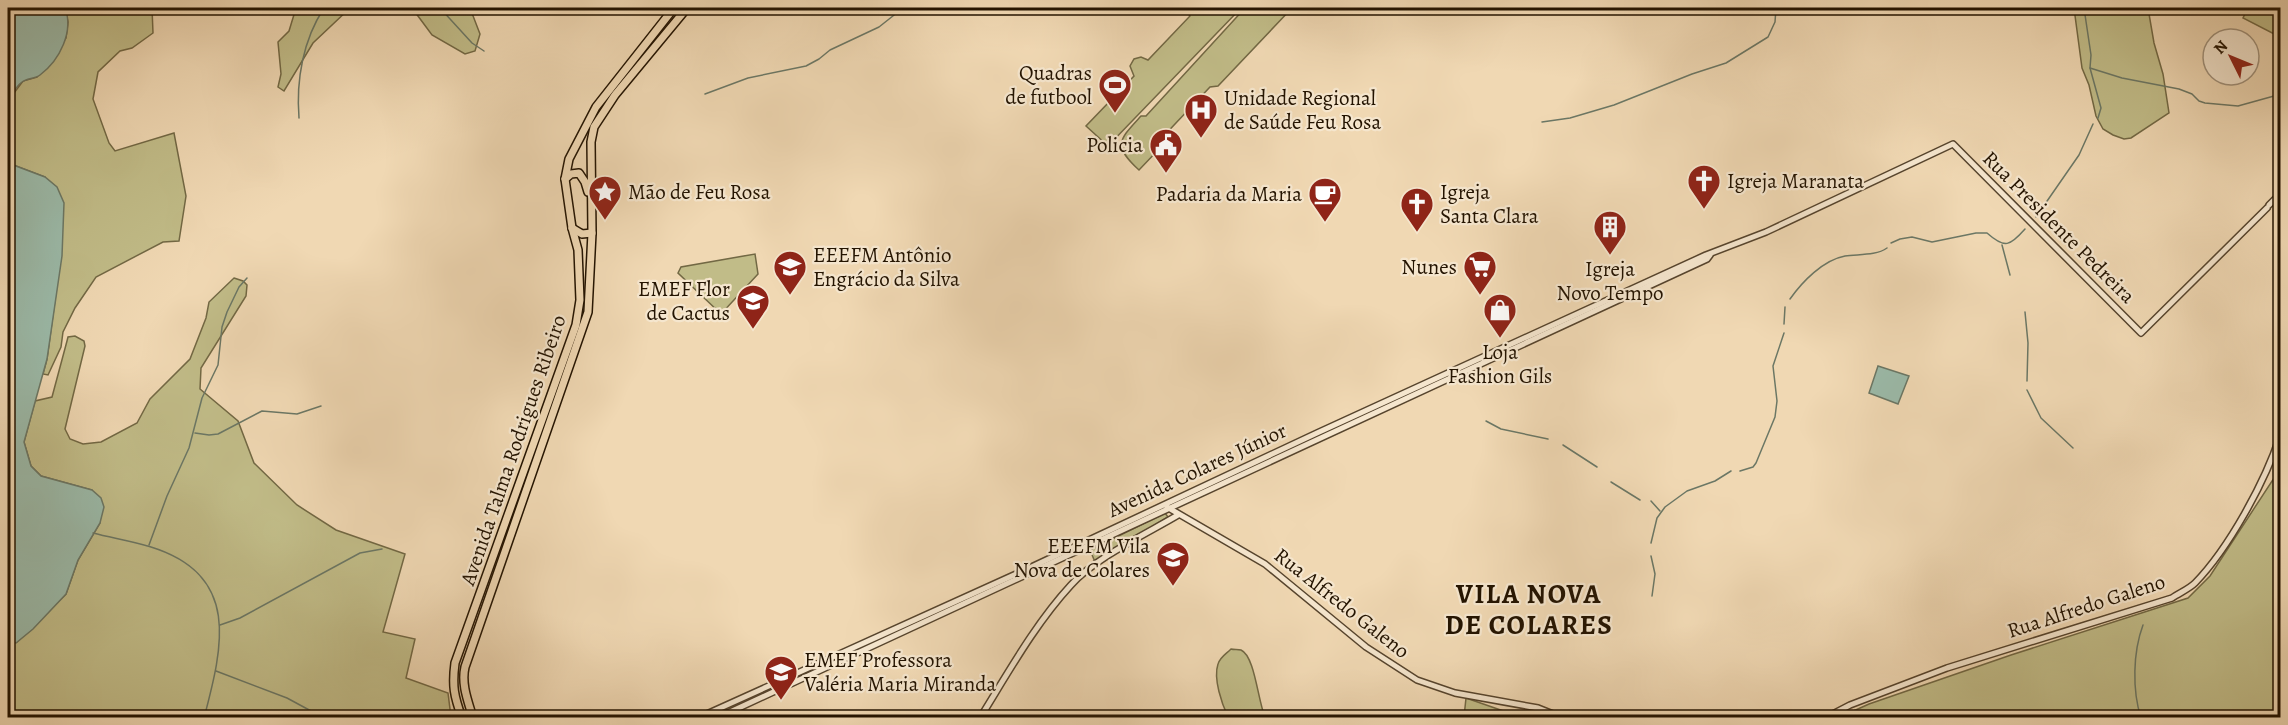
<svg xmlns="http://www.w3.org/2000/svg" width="2288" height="725" font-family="Alegreya,serif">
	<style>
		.green { fill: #c1bc88; stroke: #726844; stroke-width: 1.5 }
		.water { fill: #9bbaa9; stroke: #6b7765; stroke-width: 1.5 }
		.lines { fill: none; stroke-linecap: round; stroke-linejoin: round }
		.stream { stroke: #6b7765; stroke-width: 1.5 }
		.minor-casing { stroke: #56442d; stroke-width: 8 }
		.major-casing { stroke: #231300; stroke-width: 10 }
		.minor { stroke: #f5e6ce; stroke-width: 5 }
		.major { stroke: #f0d8b3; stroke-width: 7 }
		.labels { text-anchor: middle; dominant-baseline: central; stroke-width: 4.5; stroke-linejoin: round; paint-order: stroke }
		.poi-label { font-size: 21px; fill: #231300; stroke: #f5e6ce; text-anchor: end }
		.street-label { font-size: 21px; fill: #231300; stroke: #f5e6ce }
		.district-label { font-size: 27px; font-weight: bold; letter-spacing: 1.5px; fill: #231300; stroke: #f5e6ce }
	</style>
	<rect width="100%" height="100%" fill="#f0d8b3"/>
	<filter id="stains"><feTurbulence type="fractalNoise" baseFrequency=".00333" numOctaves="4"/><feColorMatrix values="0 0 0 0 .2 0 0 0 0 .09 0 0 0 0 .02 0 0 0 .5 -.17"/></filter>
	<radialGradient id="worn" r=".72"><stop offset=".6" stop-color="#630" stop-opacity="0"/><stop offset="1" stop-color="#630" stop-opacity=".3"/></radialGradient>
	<g class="green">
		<polygon points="65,8 152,8 153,33 132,48 120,51 98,72 93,99 109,143 115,151 174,133 186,196 179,241 163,242 96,277 75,308 63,332 61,347 48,375 43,374 47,359 61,256 45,177 8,163 8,101 23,81 37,77 66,38 68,22"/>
		<polygon points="296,8 350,8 313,43 284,91 278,87 281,74 278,42 289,31"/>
		<polygon points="404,8 470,8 480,34 475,51 465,54 432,35 415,12"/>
		<polygon points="1185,8 1241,8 1108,146 1086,126 1134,76 1130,66 1134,59 1141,57 1148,60 1190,16"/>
		<path d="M 1245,8 L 1292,8 L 1218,86 L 1210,87 L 1158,142 L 1159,149 L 1139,170 C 1112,145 1119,140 1141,116 L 1146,116 Z"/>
		<polygon points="2074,8 2148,8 2154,43 2163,74 2169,113 2131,138 2124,139 2113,135 2103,129 2096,116 2089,85 2082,68"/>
		<polygon points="2248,8 2280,8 2280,37 2243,18"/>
		<polygon points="755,254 758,274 721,314 678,273 681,267"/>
		<polygon points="234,278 243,281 247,285 246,296 201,368 200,389 238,421 254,463 297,505 336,530 405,554 383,632 415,639 406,678 448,693 451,717 8,717 8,642 17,642 66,594 78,560 100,523 92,490 41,476 31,466 24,442 35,401 52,397 67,341 68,337 75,336 84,341 85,346 65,429 70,439 83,444 101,442 137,423 150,399 190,359 206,318 209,302"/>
		<polygon points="2274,478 2280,482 2280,717 1840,717 1869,704 2011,655 2188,598 2210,576"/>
		<polygon points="1165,513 1168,517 1095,562 1090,550"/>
		<path d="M 1231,649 C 1234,650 1238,649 1241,650 C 1255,656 1258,702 1265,717 L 1228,717 C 1222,704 1213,679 1218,664 C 1220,657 1226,654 1231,649 Z"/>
		<polygon points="1466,698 1515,715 1523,717 1464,717"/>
	</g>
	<g class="water">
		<path d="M 8,8 L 65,8 C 74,31 60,60 40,75 C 35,79 27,78 22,82 C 16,86 12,95 8,101 Z"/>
		<polygon points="8,163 45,177 57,187 64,203 62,256 47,359 24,442 31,466 41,476 92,490 101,498 104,507 100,523 78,560 66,594 33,629 16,643 8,642"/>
		<polygon points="1878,366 1909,376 1898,404 1869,393"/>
	</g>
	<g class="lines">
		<g class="stream">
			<polyline points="440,8 472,43 484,51"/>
			<polyline points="2084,8 2091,55 2090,68 2101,108 2098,118"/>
			<polyline points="2090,68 2122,78 2179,89 2192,94 2199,101 2205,103 2238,106 2274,96"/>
			<polyline points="705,94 748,78 806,66 819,59 830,50 879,27 903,8"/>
			<path d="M 299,118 C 296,80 303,40 324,8"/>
			<polyline points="1542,122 1570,118 1614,105 1692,74 1726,63 1768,37 1775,22 1776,8"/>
			<polyline points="2036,217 2079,155 2093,124"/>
			<path d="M 1891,243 L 1900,239 L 1912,237 L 1932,242 L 1976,233 L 1987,233 C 2005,249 2010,246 2025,229"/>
			<polyline points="2002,245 2010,275"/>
			<path d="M 1790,299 C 1802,282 1823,260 1845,256 C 1858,254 1876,256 1887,248"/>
			<polyline points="2025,312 2028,343 2027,381"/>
			<polyline points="1784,324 1785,307"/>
			<polyline points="2027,390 2041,418 2073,448"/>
			<polyline points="1486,421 1501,429 1548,439"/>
			<polyline points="195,433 209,435 218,434 262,411 297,414 321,406"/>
			<polyline points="1563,445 1597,467"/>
			<polyline points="1740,471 1753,467 1756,463 1775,417 1777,401 1773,366 1784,333"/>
			<polyline points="1611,482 1640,500"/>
			<polyline points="1651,501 1660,511"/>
			<path d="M 93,533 C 112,538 132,541 151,547 C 241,575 223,646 204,718"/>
			<polyline points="1651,543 1657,518 1665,507 1687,491 1715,481 1731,471"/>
			<polyline points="149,545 167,496 189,448 202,398 218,365 222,327 227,312 239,287 247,278"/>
			<polyline points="1651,556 1655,574 1652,596"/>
			<polyline points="220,625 240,618 360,553 382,549"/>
			<polyline points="216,671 287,698 324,718"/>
			<path d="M 2141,718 C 2132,690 2133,652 2143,625"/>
		</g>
		<g class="minor-casing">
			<g id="minor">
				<polyline points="2269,205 2280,194"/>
				<polyline points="1167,507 1265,564 1366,647 1417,680 1455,693 1538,708 1563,718"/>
				<polyline points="698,718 1023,571 1317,433 1706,255 1766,232 1953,144 2141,333 2267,208"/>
				<polyline points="717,718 1707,259 1710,255"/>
				<path d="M 980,718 C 1008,673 1035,624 1071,585 C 1095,558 1146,534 1178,515"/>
				<path d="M 1825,718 L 1850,705 L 1947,668 L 2172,598 C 2179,593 2189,589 2195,583 C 2229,548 2265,482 2280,436"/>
			</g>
		</g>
		<g class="major-casing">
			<g id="major">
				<polyline points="565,179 571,174 579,173 585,182 588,192"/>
				<polyline points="572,228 582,234 592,233"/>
				<path d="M 462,718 C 454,696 452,686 455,663 L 576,325 L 580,300 L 578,250 L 572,228 L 565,179 L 569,159 L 596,107 L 674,8"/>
				<path d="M 473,718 C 468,701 461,684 465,667 L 588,312 L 592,233 L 591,142 L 594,127 L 615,95 L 687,8"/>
			</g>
		</g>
		<use href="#minor" class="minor"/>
		<use href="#major" class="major"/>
	</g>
	<defs>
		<g id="stadium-pin" transform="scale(1.725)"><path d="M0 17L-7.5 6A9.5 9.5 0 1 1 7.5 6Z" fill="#8f2418" stroke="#f5e6ce"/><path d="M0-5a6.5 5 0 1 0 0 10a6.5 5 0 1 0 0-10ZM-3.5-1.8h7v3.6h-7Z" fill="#fff"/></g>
		<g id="hospital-pin" transform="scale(1.725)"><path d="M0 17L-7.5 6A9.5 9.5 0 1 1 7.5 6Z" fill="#8f2418" stroke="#f5e6ce"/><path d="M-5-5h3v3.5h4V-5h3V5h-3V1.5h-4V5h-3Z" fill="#fff"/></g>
		<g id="civic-pin" transform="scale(1.725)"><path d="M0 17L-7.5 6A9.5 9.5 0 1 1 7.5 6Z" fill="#8f2418" stroke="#f5e6ce"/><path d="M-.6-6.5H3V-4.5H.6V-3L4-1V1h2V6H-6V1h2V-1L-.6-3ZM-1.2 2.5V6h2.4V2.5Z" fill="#fff"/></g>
		<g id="church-pin" transform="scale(1.725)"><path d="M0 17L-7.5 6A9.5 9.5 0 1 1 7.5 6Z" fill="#8f2418" stroke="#f5e6ce"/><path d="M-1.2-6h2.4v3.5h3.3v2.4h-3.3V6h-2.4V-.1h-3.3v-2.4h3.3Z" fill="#fff"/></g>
		<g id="sight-pin" transform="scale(1.725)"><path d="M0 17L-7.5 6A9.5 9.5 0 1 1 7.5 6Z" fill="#8f2418" stroke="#f5e6ce"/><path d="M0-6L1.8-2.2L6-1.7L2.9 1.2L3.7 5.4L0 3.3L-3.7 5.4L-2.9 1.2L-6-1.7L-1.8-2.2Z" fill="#fff"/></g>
		<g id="cafe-pin" transform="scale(1.725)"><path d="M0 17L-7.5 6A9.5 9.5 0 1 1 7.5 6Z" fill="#8f2418" stroke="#f5e6ce"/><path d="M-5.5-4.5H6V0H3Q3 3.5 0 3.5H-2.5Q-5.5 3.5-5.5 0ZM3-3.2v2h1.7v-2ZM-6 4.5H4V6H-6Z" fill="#fff"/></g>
		<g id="building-pin" transform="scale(1.725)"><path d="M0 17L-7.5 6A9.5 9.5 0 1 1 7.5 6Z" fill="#8f2418" stroke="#f5e6ce"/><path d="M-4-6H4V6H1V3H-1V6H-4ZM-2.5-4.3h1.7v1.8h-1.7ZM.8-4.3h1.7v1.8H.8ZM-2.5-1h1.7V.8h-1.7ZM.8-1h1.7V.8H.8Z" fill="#fff"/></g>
		<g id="school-pin" transform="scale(1.725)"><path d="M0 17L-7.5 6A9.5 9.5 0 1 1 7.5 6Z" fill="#8f2418" stroke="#f5e6ce"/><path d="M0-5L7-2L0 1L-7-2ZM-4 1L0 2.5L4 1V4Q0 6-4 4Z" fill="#fff"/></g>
		<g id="supermarket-pin" transform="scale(1.725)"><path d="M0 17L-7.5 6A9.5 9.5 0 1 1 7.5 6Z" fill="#8f2418" stroke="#f5e6ce"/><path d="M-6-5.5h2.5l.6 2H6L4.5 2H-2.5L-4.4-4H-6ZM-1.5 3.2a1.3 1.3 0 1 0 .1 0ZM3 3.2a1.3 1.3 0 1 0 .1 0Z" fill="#fff"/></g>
		<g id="shop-pin" transform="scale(1.725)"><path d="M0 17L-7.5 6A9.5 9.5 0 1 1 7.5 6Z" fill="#8f2418" stroke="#f5e6ce"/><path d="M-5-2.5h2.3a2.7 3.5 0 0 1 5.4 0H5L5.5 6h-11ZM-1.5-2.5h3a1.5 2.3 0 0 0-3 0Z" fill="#fff"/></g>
	</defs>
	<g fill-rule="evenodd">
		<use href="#stadium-pin" x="1115" y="85"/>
		<use href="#hospital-pin" x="1201" y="110"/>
		<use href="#civic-pin" x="1166" y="145"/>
		<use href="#church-pin" x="1704" y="181"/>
		<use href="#sight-pin" x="605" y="192"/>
		<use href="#cafe-pin" x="1325" y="194"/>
		<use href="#church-pin" x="1417" y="204"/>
		<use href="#building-pin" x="1610" y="227"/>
		<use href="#school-pin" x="790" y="267"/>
		<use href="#supermarket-pin" x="1480" y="267"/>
		<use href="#school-pin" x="753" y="301"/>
		<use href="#shop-pin" x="1500" y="310"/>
		<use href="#school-pin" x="1173" y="558"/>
		<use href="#school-pin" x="781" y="672"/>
	</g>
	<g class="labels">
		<g class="poi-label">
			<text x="1092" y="73">Quadras<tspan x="1092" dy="24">de futbool</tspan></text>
			<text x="1224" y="98" text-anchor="start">Unidade Regional<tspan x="1224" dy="24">de Saúde Feu Rosa</tspan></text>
			<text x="1143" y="145">Policia</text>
			<text x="1727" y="181" text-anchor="start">Igreja Maranata</text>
			<text x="628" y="192" text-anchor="start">Mão de Feu Rosa</text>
			<text x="1440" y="192" text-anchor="start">Igreja<tspan x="1440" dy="24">Santa Clara</tspan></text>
			<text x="1302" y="194">Padaria da Maria</text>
			<text x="813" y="255" text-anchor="start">EEEFM Antônio<tspan x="813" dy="24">Engrácio da Silva</tspan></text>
			<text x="1457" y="267">Nunes</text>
			<text x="1610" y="269" text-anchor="middle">Igreja<tspan x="1610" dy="24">Novo Tempo</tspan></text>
			<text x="730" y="289">EMEF Flor<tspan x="730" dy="24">de Cactus</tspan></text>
			<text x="1500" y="352" text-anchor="middle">Loja<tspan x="1500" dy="24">Fashion Gils</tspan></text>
			<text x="1150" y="546">EEEFM Vila<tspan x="1150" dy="24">Nova de Colares</tspan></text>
			<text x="804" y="660" text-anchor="start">EMEF Professora<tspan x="804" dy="24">Valéria Maria Miranda</tspan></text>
		</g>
		<g class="street-label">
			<text transform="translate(2059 227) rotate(45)">Rua Presidente Pedreira</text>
			<text transform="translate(513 450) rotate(-71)">Avenida Talma Rodrigues Ribeiro</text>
			<text transform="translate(1197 470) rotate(-25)">Avenida Colares Júnior</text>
			<text transform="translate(1342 603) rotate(38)">Rua Alfredo Galeno</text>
			<text transform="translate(2086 606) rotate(-18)">Rua Alfredo Galeno</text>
		</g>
		<g class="district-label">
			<text x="1529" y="594">VILA NOVA<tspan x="1529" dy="31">DE COLARES</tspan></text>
		</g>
	</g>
	<rect width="2288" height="725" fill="none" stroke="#f0d8b3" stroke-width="30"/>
	<rect x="9" y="9" width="2270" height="707" fill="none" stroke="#231300" stroke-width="3"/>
	<rect x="15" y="15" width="2258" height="695" fill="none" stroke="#231300" stroke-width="1.5"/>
	<g transform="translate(2231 57) rotate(313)"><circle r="28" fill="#f5e6ce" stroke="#a1927c" stroke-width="1.5"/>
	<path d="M0-4.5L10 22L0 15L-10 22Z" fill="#8f2418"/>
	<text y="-9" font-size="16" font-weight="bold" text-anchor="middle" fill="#231300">N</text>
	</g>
	<rect width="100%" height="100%" filter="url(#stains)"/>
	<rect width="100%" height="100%" fill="url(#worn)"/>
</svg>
